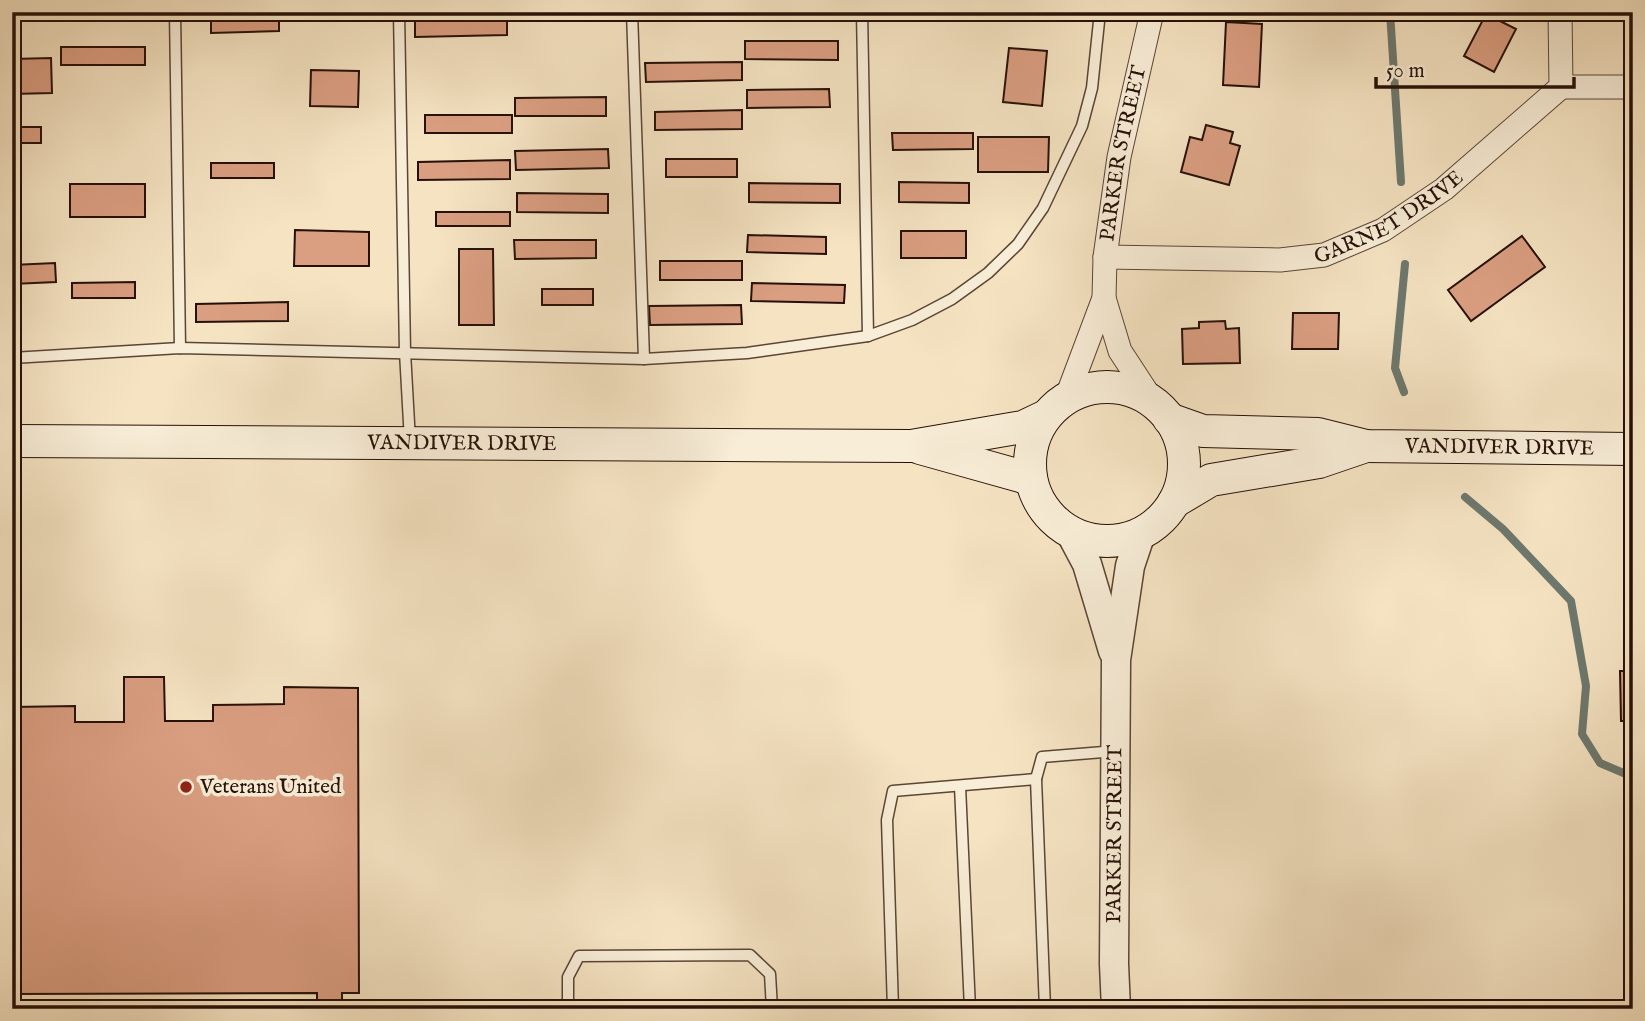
<svg xmlns="http://www.w3.org/2000/svg" width="1645" height="1021" font-family="'IM FELL English',serif">
	<style>
		.lines { fill: none; stroke-linecap: round; stroke-linejoin: round }
		.stream { stroke: #6d786e; stroke-width: 8 }
		.building { fill: #da9e81; stroke: #271008; stroke-width: 2 }
		.service-casing { stroke: #5a4536; stroke-width: 13 }
		.minor-casing { stroke: #5a4536; stroke-width: 25 }
		.tertiary-casing { stroke: #5a4536; stroke-width: 31 }
		.secondary-casing { stroke: #271008; stroke-width: 34 }
		.service { stroke: #f8edd7; stroke-width: 10 }
		.minor { stroke: #f8edd7; stroke-width: 23 }
		.tertiary { stroke: #f8edd7; stroke-width: 28 }
		.secondary { stroke: #f8edd7; stroke-width: 32 }
		.poi-dot { fill: #8f2418; stroke: #f8edd7; stroke-width: 2.5 }
		.labels { text-anchor: middle; dominant-baseline: central; stroke-width: 7; stroke-linejoin: round; paint-order: stroke }
		.street-label { font-size: 21px; fill: #271008; stroke: #f8edd7 }
		.poi-label { font-size: 21px; fill: #271008; stroke: #f8edd7; text-anchor: start }
	</style>
	<rect width="100%" height="100%" fill="#f5e3c2"/>
	<filter id="stains"><feTurbulence type="fractalNoise" baseFrequency=".00286" numOctaves="4"/><feColorMatrix values="0 0 0 0 .2 0 0 0 0 .09 0 0 0 0 .02 0 0 0 .5 -.17"/></filter>
	<radialGradient id="worn" r=".72"><stop offset=".6" stop-color="#630" stop-opacity="0"/><stop offset="1" stop-color="#630" stop-opacity=".3"/></radialGradient>
	<g class="lines">
		<g class="stream">
			<polyline points="1390,12 1401,182"/>
			<polyline points="1404,392 1395,368 1405,264"/>
			<polyline points="1465,497 1503,529 1571,601 1586,686 1582,734 1600,763 1633,777"/>
		</g>
	</g>
	<g class="building">
		<polygon points="515,12 611,12 612,16 515,18"/>
		<rect x="1627" y="12" width="6" height="33"/>
		<polygon points="1486,14 1516,29 1494,72 1464,56"/>
		<polygon points="279,16 279,31 211,33 211,18"/>
		<polygon points="507,17 507,35 415,37 415,19"/>
		<polygon points="1226,22 1262,24 1259,87 1223,85"/>
		<polygon points="745,41 838,41 838,60 745,59"/>
		<rect x="61" y="47" width="84" height="18"/>
		<polygon points="1009,48 1047,51 1042,106 1003,102"/>
		<polygon points="51,58 52,93 12,94 12,59"/>
		<polygon points="742,62 742,80 646,82 645,63"/>
		<polygon points="311,70 359,71 358,107 310,106"/>
		<polygon points="829,89 830,107 747,108 747,90"/>
		<polygon points="606,97 606,116 515,116 515,98"/>
		<polygon points="742,110 742,129 655,130 655,112"/>
		<rect x="425" y="115" width="87" height="18"/>
		<polygon points="1206,125 1233,132 1230,143 1240,146 1229,185 1181,172 1190,137 1202,140"/>
		<rect x="12" y="127" width="29" height="16"/>
		<polygon points="892,133 973,133 973,149 893,150"/>
		<polygon points="978,137 1049,137 1048,172 978,172"/>
		<polygon points="608,149 609,168 516,170 515,151"/>
		<rect x="666" y="159" width="71" height="18"/>
		<polygon points="510,160 510,179 418,180 418,162"/>
		<rect x="211" y="163" width="63" height="15"/>
		<polygon points="899,182 969,183 969,203 899,202"/>
		<polygon points="749,183 840,184 840,203 749,202"/>
		<rect x="70" y="184" width="75" height="33"/>
		<polygon points="517,193 608,194 608,213 517,212"/>
		<rect x="436" y="212" width="74" height="14"/>
		<polygon points="295,230 369,232 369,266 294,266"/>
		<rect x="901" y="231" width="65" height="27"/>
		<polygon points="748,235 826,237 826,254 747,252"/>
		<polygon points="1522,236 1545,267 1471,321 1448,290"/>
		<polygon points="514,240 596,240 596,258 515,259"/>
		<polygon points="459,249 493,249 494,325 459,325"/>
		<rect x="660" y="261" width="82" height="19"/>
		<polygon points="55,263 56,282 12,284 12,265"/>
		<polygon points="135,282 135,298 72,298 72,283"/>
		<polygon points="752,283 845,285 844,303 751,301"/>
		<rect x="542" y="289" width="51" height="16"/>
		<polygon points="288,302 288,321 196,322 196,304"/>
		<polygon points="741,305 742,324 650,325 649,306"/>
		<polygon points="1293,313 1339,313 1338,349 1292,349"/>
		<polygon points="1225,321 1226,329 1239,328 1240,363 1183,364 1182,329 1199,328 1199,322"/>
		<polygon points="1620,671 1633,671 1633,721 1621,721"/>
		<polygon points="124,677 164,677 165,721 213,721 213,705 284,704 284,687 358,688 359,993 342,993 342,1009 317,1009 317,993 12,994 12,707 75,706 75,722 124,722"/>
	</g>
	<g class="lines">
		<g class="service-casing">
			<g id="service">
				<polyline points="175,12 180,348"/>
				<polyline points="399,12 405,352 410,441"/>
				<polyline points="632,12 644,359"/>
				<polyline points="862,12 868,336"/>
				<polyline points="12,358 180,348 644,359 747,353 868,336 912,320 952,299 988,273 1018,244 1043,208 1082,126 1092,88 1100,12"/>
				<polyline points="960,786 970,1009"/>
				<polyline points="568,1009 568,977 579,956 750,955 770,974 772,1009"/>
				<polyline points="893,1009 887,820 893,791 1036,779"/>
				<polyline points="1045,1009 1036,779 1042,757 1116,751"/>
			</g>
		</g>
		<g class="minor-casing">
			<g id="minor">
				<polyline points="1561,87 1633,87"/>
				<path id="s1" d="M 1105,257 L 1280,260 L 1324,255 L 1383,230 L 1444,189 L 1561,87 L 1560,12"/>
				<polyline points="1104,298 1120,351 1154,403"/>
				<path id="s2" d="M 1066,399 L 1104,298 L 1105,257 L 1119,157 L 1152,12"/>
			</g>
		</g>
		<g class="tertiary-casing">
			<g id="tertiary">
				<polyline points="1070,532 1087,564 1113,651"/>
				<path id="s3" d="M 1116,1009 L 1114,964 L 1116,660 L 1130,566 L 1141,533"/>
			</g>
		</g>
		<g class="secondary-casing">
			<g id="secondary">
				<circle cx="1107" cy="464" r="77"/>
				<path id="s4" d="M 1169,419 L 1203,431 L 1318,434 L 1366,446 L 1633,449"/>
				<path id="s5" d="M 12,441 L 911,446 L 1023,427 L 1046,416"/>
				<polyline points="920,448 1031,479"/>
				<polyline points="1174,502 1211,480 1319,462 1366,446"/>
			</g>
		</g>
		<use href="#service" class="service"/>
		<use href="#minor" class="minor"/>
		<use href="#tertiary" class="tertiary"/>
		<use href="#secondary" class="secondary"/>
	</g>
	<circle class="poi-dot" cx="186" cy="787" r="7"/>
	<g class="labels">
		<g class="street-label">
			<text stroke="none"><textPath href="#s2" startOffset="254">PARKER STREET</textPath></text>
			<text stroke="none"><textPath href="#s1" startOffset="294">GARNET DRIVE</textPath></text>
			<text stroke="none"><textPath href="#s5" startOffset="450">VANDIVER DRIVE</textPath></text>
			<text stroke="none"><textPath href="#s4" startOffset="334">VANDIVER DRIVE</textPath></text>
			<text stroke="none"><textPath href="#s3" startOffset="175">PARKER STREET</textPath></text>
		</g>
		<g class="poi-label">
			<text x="200" y="787">Veterans United</text>
		</g>
	</g>
	<rect width="1645" height="1021" fill="none" stroke="#f5e3c2" stroke-width="42"/>
	<rect x="14" y="14" width="1617" height="993" fill="none" stroke="#271008" stroke-width="3.5"/>
	<rect x="21" y="21" width="1603" height="979" fill="none" stroke="#271008" stroke-width="2"/>
	<path d="M1376 77v10h198v-10" fill="none" stroke="#271008" stroke-width="3.5"/>
	<text x="1386" y="77" font-size="21" fill="#271008" stroke="#f8edd7" stroke-width="5" paint-order="stroke">50 m</text>
	<rect width="100%" height="100%" filter="url(#stains)"/>
	<rect width="100%" height="100%" fill="url(#worn)"/>
</svg>
